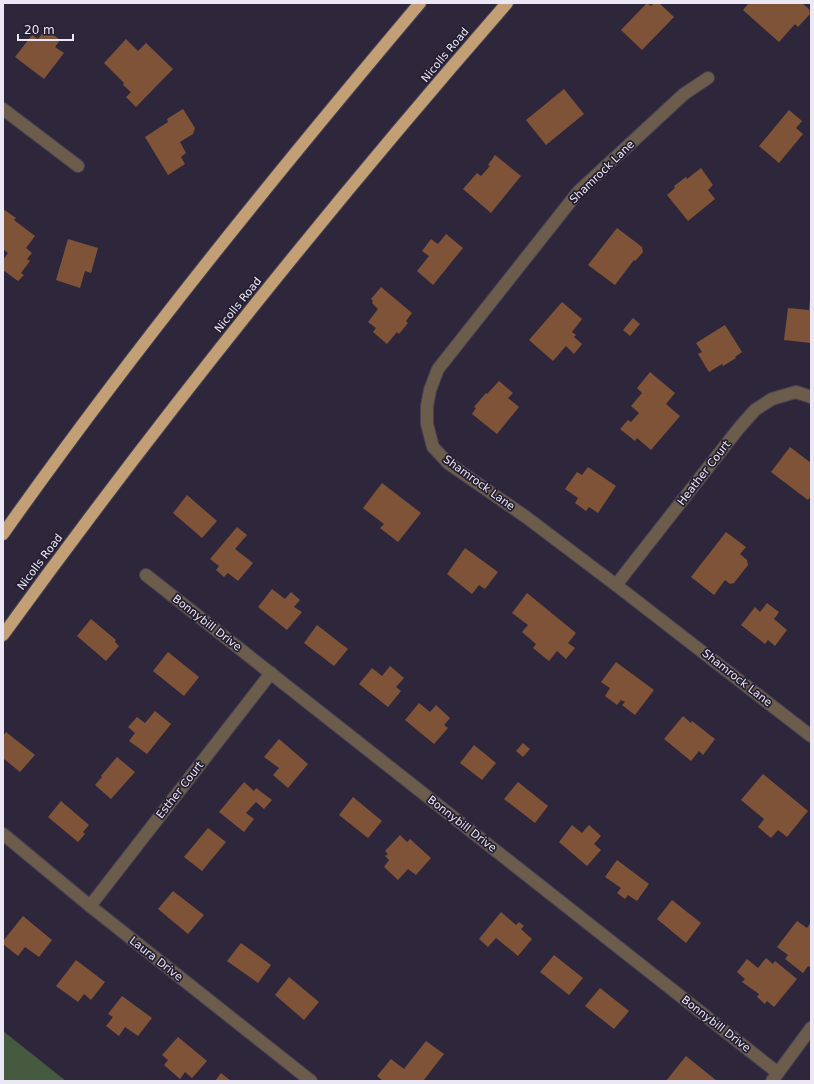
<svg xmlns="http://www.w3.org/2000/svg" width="814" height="1084" font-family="'DejaVu Sans',sans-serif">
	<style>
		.green { fill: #455a3e }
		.building { fill: #7f5338 }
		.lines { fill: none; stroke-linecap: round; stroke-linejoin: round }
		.minor-casing { stroke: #484255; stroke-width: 14 }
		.highway-casing { stroke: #484255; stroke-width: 14 }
		.minor { stroke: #6b5c4c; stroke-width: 12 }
		.highway { stroke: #c39f75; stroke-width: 12 }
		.labels { text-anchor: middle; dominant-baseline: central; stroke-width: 3.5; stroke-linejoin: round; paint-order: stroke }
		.street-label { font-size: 11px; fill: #ebe7f5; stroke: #241e31 }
	</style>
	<rect width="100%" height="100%" fill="#2e273b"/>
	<polygon class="green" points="3,1031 66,1081 3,1081"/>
	<g class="building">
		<polygon points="647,3 651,6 654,3 659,3 674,17 642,50 621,30"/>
		<polygon points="749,3 802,3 809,9 810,14 798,27 795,24 779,42 743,10"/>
		<polygon points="46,29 60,40 55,47 64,53 44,79 15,57 32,35 38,39"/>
		<polygon points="126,39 138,51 146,43 173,69 136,107 126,97 131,92 123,85 124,83 104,63"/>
		<polygon points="564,89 584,114 546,145 526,120"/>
		<polygon points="183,109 195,128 193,134 180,142 186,153 181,157 185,164 168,175 145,137 168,122 167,119"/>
		<polygon points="789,110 802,121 796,128 803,134 779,163 759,146"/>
		<polygon points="495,155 521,176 491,213 463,189 477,173 481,176 490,166 488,165"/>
		<polygon points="701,168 713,185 708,190 715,199 688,221 667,195 675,188 674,186 686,177 687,179"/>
		<polygon points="3,209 16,218 14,220 35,236 26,248 32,253 27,259 30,261 21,273 24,275 18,281 3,270 3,260 8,253 3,249"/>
		<polygon points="617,228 642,247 643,252 635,261 634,260 615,285 588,265"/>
		<polygon points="446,234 463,248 433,285 417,271 429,256 422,251 431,239 438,244"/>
		<polygon points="68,239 98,248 91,273 85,271 80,288 56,280"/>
		<polygon points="381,287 412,313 406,321 408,323 399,334 397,332 387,344 373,332 376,328 368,322 378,309 372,303 373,301 371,299"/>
		<polygon points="810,300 811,343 784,340 788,308 809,310"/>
		<polygon points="562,302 582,319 572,332 576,335 574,337 582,344 574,354 566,346 553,361 529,340"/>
		<polygon points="633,318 640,324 630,336 623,330"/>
		<polygon points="725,325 742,352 735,357 736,358 723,366 722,364 709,372 698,354 702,352 696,343"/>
		<polygon points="650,372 675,393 666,404 680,416 651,450 637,438 635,441 620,429 628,420 631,422 639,413 631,406 642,393 637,388"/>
		<polygon points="499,381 513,393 508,398 519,407 497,434 472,414 476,408 474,407 486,393 487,394"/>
		<polygon points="790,447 811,463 811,496 808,500 771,472"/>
		<polygon points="588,467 616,486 598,513 589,507 586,511 575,503 578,498 565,489 577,472 582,475"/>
		<polygon points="382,483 421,513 398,542 380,528 384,524 363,508"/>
		<polygon points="187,495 217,521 202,538 173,513"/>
		<polygon points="237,527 247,535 235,549 253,563 238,581 228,573 224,577 216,570 219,566 210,559"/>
		<polygon points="726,532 746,547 740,554 747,560 748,565 734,583 730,584 725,580 714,595 691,577"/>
		<polygon points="465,548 498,572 485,589 479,585 472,594 447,574"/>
		<polygon points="272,589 285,599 291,592 300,600 294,607 302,612 287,630 258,607"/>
		<polygon points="527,593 576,633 568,643 575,648 566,659 557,651 549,661 533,648 536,644 522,632 528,625 512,613"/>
		<polygon points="767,603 779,612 774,619 787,630 775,646 768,640 765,644 741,625 755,607 760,612"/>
		<polygon points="91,619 116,640 115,642 119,646 106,661 77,636"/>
		<polygon points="317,625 348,649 334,666 304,643"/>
		<polygon points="168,652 199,677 184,696 153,671"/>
		<polygon points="616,662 654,690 635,715 622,705 625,702 621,700 617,705 605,696 610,688 601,682"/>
		<polygon points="390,666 404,678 396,687 401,691 388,707 359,684 372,668 382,676"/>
		<polygon points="419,703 430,712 436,705 450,718 444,725 448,728 434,744 405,720"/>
		<polygon points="155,711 171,724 147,754 129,741 135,733 128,727 137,717 145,723"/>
		<polygon points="683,716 691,723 692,721 715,739 703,755 699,751 691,761 664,739"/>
		<polygon points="6,732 35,755 20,772 3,758 3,736"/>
		<polygon points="279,739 308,764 288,788 273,775 279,768 264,757"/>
		<polygon points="523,743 530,749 523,757 516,751"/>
		<polygon points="474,745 496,763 482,780 460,763"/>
		<polygon points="117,757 135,772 111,799 95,785 102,777 101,776"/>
		<polygon points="763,774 808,811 787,837 778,830 771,838 758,827 764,819 741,800"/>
		<polygon points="244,782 254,791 256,788 272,800 264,809 256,802 246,813 254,819 244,832 219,812"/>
		<polygon points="518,782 548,806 535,823 504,799"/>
		<polygon points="353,797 382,821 368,838 339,815"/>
		<polygon points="61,801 89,825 83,832 85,834 78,842 48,817"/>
		<polygon points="572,825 582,833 589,825 601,836 594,844 601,850 587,866 559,842"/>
		<polygon points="208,828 226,842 202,871 184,857"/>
		<polygon points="400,835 407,842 410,839 431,858 416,875 408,869 398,880 384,867 389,860 385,856 388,854 385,851"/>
		<polygon points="617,860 649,884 637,901 628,895 625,899 617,893 621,888 605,877"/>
		<polygon points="173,891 204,915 188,934 158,909"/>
		<polygon points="672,900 701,923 686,943 657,919"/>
		<polygon points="501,912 516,925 519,922 524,926 521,929 532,939 518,956 496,938 488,947 479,939"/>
		<polygon points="23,916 52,940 39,957 25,947 18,956 3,944 3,941"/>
		<polygon points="797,921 807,928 811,922 811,965 810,967 808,966 803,973 785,959 788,955 777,947"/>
		<polygon points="241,943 271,965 258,983 227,961"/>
		<polygon points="554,955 583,978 569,995 540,972"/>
		<polygon points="766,958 773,964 775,961 797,979 774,1007 767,1001 765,1004 757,997 759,994 742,982 745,979 737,972 747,959 758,968"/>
		<polygon points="76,960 105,982 91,1000 84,994 78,1002 56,986"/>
		<polygon points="289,977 319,1002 304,1020 275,995"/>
		<polygon points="600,988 629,1011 614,1029 585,1006"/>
		<polygon points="122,996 152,1018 138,1036 125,1027 119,1036 106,1026 113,1017 108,1014"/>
		<polygon points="178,1037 207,1061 192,1078 185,1072 180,1079 164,1065 168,1060 162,1055"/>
		<polygon points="426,1041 444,1054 423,1081 383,1081 377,1076 391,1059 404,1069"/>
		<polygon points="686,1056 717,1081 666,1081"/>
		<polygon points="221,1073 231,1081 215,1081"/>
	</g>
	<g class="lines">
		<g class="minor-casing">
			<g id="minor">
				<polyline points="708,78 684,94 578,192 438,369 430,390 427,406 427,424 433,447 448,463 526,517 616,585 811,736"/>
				<polyline points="3,109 78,166"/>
				<polyline points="146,575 778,1073"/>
				<polyline points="616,585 739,428 755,410 772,399 796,392 811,397"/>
				<polyline points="3,834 90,906 311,1081"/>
				<polyline points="90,906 271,673"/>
				<polyline points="772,1081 811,1028"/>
			</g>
		</g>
		<g class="highway-casing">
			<g id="highway">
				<path d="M 3,534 C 133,350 275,175 420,3"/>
				<path d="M 3,635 C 161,417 330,206 507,3"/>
			</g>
		</g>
		<use href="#minor" class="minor"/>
		<use href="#highway" class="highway"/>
	</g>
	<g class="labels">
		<g class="street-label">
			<text transform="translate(445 55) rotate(-50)">Nicolls Road</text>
			<text transform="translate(602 172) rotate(-44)">Shamrock Lane</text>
			<text transform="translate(238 305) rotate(-51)">Nicolls Road</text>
			<text transform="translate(704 473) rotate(-52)">Heather Court</text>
			<text transform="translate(479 483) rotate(36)">Shamrock Lane</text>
			<text transform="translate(40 562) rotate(-53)">Nicolls Road</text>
			<text transform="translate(207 623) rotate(38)">Bonnybill Drive</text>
			<text transform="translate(737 678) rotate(38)">Shamrock Lane</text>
			<text transform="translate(180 790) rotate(-52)">Esther Court</text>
			<text transform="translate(462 824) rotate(38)">Bonnybill Drive</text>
			<text transform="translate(156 959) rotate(38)">Laura Drive</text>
			<text transform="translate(716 1024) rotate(38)">Bonnybill Drive</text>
		</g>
	</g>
	<rect width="814" height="1084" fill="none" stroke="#ebe7f5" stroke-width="8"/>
	<path d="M18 34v6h55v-6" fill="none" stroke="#ebe7f5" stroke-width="2"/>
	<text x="24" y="34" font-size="12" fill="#ebe7f5" stroke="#241e31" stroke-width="3" paint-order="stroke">20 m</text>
</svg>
